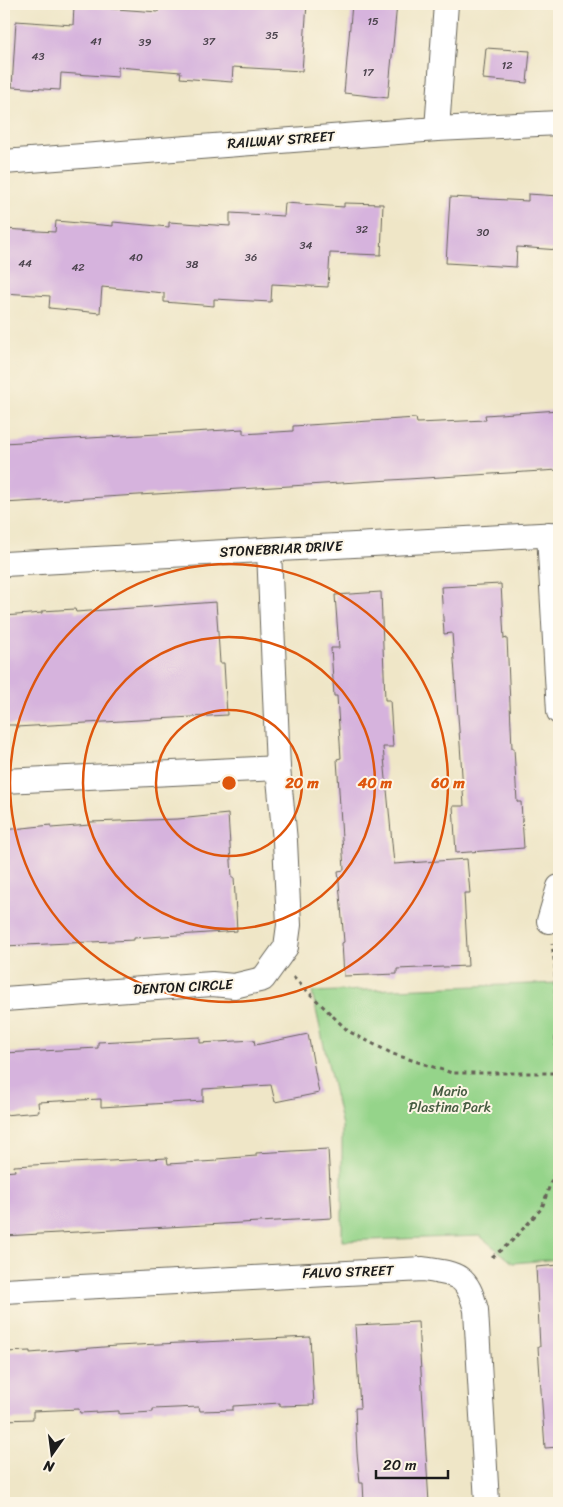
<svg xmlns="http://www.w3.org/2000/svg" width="563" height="1507" font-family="Sriracha,sans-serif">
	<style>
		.green { fill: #95d48a; stroke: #587853 }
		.building { fill: #d6b3dd }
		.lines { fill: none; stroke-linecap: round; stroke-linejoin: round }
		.street-casing { stroke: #666358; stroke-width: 26 }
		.path { stroke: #666358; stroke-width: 3; stroke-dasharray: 4 4; stroke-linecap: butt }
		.street { stroke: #fff; stroke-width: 24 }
		.ring { fill: none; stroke: #de560d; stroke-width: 2.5 }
		.labels { text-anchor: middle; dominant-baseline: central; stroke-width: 4; stroke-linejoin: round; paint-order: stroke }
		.number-label { font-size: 11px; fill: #4a424c }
		.street-label { font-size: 14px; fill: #1c1c1c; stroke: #fcf5e5 }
		.park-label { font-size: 14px; fill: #465c42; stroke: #fcf5e5 }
		.centre { fill: #de560d; stroke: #fcf5e5; stroke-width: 2.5 }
		.ring-label { font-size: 15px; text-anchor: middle; font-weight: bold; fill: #de560d; stroke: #fcf5e5; stroke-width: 4; stroke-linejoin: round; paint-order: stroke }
	</style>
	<rect width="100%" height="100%" fill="#fcf5e5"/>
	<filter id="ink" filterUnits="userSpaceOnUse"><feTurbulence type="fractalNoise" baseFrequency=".02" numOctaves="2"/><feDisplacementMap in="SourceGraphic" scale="10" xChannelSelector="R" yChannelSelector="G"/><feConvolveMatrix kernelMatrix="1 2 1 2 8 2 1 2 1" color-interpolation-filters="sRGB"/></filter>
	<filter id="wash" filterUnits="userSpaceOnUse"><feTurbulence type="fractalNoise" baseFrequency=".0096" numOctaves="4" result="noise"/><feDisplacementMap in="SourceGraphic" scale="20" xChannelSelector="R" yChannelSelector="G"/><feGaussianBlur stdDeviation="1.12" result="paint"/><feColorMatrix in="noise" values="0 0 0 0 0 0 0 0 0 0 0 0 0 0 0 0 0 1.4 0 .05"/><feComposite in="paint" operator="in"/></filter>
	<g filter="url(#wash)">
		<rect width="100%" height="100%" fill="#efe6c7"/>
		<polygon class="green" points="559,983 559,1259 513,1263 480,1236 342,1241 342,1126 312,992"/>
		<g id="blocks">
			<g class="building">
				<polygon points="159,4 307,4 302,71 233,67 232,82 180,78 181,72 118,67 118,77 61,73 60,90 12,87 16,21 73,25 74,6 158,12"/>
				<polygon points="352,4 397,4 388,98 344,93"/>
				<polygon points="486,48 530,51 527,83 483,79"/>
				<polygon points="528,194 559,196 559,250 517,247 516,267 446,263 450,197 528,201"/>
				<polygon points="285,203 344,207 344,203 383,204 381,255 330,253 328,287 272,284 271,302 214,299 214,306 164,302 164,293 102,287 100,313 49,308 50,296 4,293 4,229 55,232 56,221 113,226 113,222 169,227 169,222 230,226 230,213 284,216"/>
				<polygon points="559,410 559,470 4,503 4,443 243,429 243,434 293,431 293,426 416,418 417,423 486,420 485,415"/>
				<polygon points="501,584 504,639 507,638 512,748 514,748 517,802 521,802 524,848 456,853 453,806 464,806 460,744 452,633 444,634 441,587"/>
				<polygon points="381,592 385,700 390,700 393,747 383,747 394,864 467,859 470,893 464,893 468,966 397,969 397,974 344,976 342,943 344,942 338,871 344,870 337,759 341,758 337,696 334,696 331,648 339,648 335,595"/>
				<polygon points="216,602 220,663 224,663 227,715 16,727 16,725 4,725 4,616 42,613 42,611 75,609 76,612"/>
				<polygon points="228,814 232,877 234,877 237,931 134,938 134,940 4,946 4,830 51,825 51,828 90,825 90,822 178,819"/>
				<polygon points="308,1034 319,1093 275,1102 271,1085 203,1089 203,1101 101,1107 101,1099 38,1102 39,1112 4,1115 4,1053 98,1048 98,1042 200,1037 200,1043 254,1040 255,1045"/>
				<polygon points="328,1149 332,1218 4,1236 4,1172 15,1171 14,1166 167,1158 168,1164 217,1161 217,1159 256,1156 256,1153"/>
				<polygon points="559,1265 559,1447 545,1448 538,1347 540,1347 536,1267"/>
				<polygon points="418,1322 429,1503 364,1503 363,1483 360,1483 357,1453 355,1408 360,1408 355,1325"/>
				<polygon points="310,1337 314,1405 280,1406 280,1403 233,1406 233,1410 200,1411 199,1407 153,1409 153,1412 119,1414 119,1411 80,1413 79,1409 33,1411 33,1419 4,1420 4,1352 30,1351 30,1353 116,1346"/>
			</g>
		</g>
	</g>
	<g filter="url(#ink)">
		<use href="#blocks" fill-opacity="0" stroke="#666358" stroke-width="1"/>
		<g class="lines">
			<g class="street-casing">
				<g id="street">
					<polyline points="437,129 446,4"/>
					<polyline points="4,162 437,129 559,123"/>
					<polyline points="549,534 559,712"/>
					<polyline points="4,564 559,534"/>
					<polyline points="4,781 278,768"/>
					<polyline points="549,921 559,887"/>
					<polyline points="4,999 212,984 234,986 263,979 286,947 289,925 285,841 278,768 269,550"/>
					<path d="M 4,1291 L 423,1269 C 457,1274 467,1274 476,1310 L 487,1503"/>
				</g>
			</g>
			<g class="path">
				<polyline points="293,977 348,1031 393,1054 452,1073 559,1073"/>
				<polyline points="492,1257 511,1242 542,1208 557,1164 555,966 552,944"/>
			</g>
			<use href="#street" class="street"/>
		</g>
	</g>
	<g class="ring">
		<circle cx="229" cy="783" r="73"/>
		<circle cx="229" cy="783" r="146"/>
		<circle cx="229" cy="783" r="219"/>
	</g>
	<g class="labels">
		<g class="number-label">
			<text x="373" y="21">15</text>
			<text x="272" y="35">35</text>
			<text x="96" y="41">41</text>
			<text x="209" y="41">37</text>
			<text x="145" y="42">39</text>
			<text x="38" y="56">43</text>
			<text x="507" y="65">12</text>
			<text x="368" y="72">17</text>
			<text x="362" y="229">32</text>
			<text x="483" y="232">30</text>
			<text x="306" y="245">34</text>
			<text x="136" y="257">40</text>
			<text x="251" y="257">36</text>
			<text x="25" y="263">44</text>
			<text x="192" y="264">38</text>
			<text x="78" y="267">42</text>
		</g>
		<g class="street-label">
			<text transform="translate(281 140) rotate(-4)">RAILWAY STREET</text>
			<text transform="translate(281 549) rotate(-3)">STONEBRIAR DRIVE</text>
			<text transform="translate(183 987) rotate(-3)">DENTON CIRCLE</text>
			<text transform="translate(348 1272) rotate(-2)">FALVO STREET</text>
		</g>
		<g class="park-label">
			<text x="450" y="1091">Mario<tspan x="450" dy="16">Plastina Park</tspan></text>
		</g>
	</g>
	<circle cx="229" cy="783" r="8" class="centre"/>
	<g class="ring-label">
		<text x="302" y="788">20 m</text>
		<text x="375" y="788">40 m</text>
		<text x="448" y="788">60 m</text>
	</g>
	<rect width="563" height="1507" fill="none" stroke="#fcf5e5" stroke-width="20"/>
	<g transform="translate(52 1454) rotate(194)" stroke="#fcf5e5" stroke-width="4" paint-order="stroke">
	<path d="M0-4L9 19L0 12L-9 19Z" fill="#1c1c1c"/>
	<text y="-8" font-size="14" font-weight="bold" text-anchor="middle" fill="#1c1c1c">N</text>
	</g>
	<path d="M376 1470v8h72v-8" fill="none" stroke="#1c1c1c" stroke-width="2.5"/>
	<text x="383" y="1470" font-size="15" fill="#1c1c1c" stroke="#fcf5e5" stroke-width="4" paint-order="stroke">20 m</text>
</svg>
